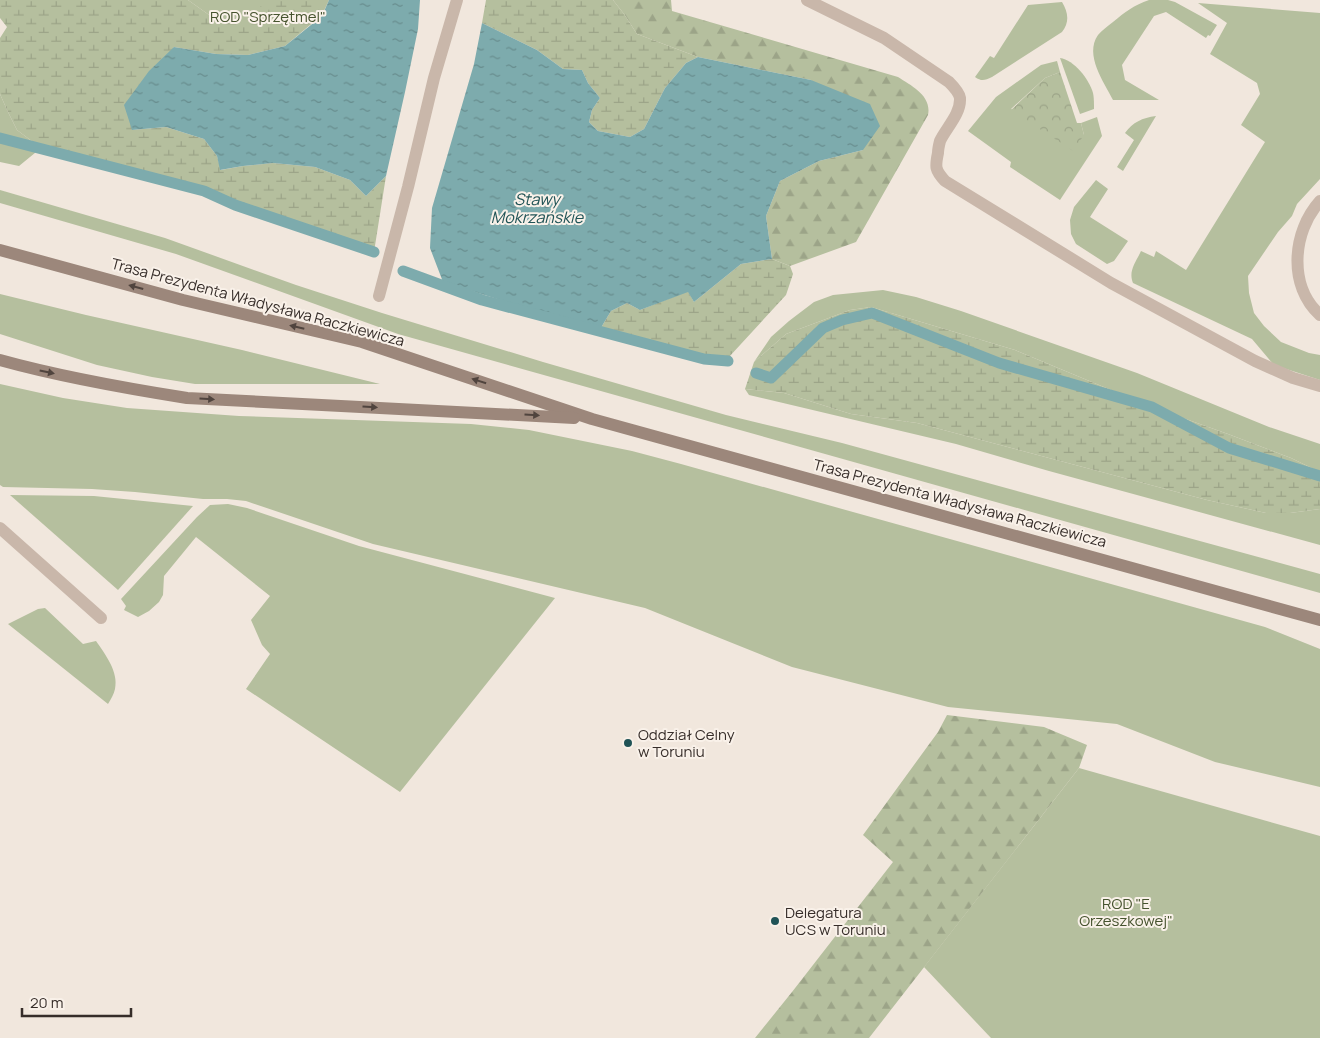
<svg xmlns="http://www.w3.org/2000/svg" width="1320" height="1038" font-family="Manrope,sans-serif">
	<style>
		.green { fill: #b5bf9e }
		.forest { fill: url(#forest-firs) }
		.wetland { fill: url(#wetland-marsh) }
		.park { fill: url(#park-crowns) }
		.water { fill: url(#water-ripples) }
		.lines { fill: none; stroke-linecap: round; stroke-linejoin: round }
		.stream { stroke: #7dabad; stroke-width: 11 }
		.street { stroke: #c9b7aa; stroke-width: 12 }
		.secondary { stroke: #9c877b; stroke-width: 12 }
		.oneway { fill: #50443e }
		.poi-dot { fill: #205356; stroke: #f9f1e9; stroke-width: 2 }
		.labels { text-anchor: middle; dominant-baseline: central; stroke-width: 4; stroke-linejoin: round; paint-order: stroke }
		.park-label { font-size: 15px; fill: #46532e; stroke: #f9f1e9 }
		.street-label { font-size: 15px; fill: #362d29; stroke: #f9f1e9 }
		.poi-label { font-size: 15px; fill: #362d29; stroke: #f9f1e9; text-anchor: start }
		.water-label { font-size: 16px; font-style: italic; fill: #205356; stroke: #f9f1e9 }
	</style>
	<defs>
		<pattern id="forest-firs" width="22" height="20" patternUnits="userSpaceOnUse" patternTransform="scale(1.25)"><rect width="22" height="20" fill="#b5bf9e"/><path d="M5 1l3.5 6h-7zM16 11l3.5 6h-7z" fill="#9ca488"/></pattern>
		<pattern id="wetland-marsh" width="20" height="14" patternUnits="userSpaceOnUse" patternTransform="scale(1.25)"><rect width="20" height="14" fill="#b5bf9e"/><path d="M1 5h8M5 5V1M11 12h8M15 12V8" fill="none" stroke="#9ca488"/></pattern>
		<pattern id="park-crowns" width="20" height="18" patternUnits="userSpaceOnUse" patternTransform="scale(1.25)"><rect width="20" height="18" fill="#b5bf9e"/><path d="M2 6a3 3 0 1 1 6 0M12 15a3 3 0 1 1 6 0" fill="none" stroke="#9ca488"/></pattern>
		<pattern id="water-ripples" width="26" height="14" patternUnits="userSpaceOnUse" patternTransform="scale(1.25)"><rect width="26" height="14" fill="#7dabad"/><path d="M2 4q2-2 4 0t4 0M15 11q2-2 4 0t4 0" fill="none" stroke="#678c8d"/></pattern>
	</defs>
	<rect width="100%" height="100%" fill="#f1e7dd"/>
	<g class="green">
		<polygon points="188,0 316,0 271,33 212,17"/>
		<path d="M 1149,0 L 1168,0 L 1175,2 L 1217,25 L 1210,36 L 1208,35 L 1206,38 L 1166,12 L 1154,16 L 1122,65 L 1125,80 L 1159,100 L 1113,100 C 1104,82 1084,55 1098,35 C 1102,30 1108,26 1113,22 C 1125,12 1134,5 1149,0 Z"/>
		<path d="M 1062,2 C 1068,12 1070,22 1062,32 L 992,77 C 985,80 982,82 975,77 L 990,56 L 994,58 L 1028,5 Z"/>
		<path d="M 1198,3 L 1320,13 L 1320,179 L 1297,204 L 1292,216 L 1278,232 L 1248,276 L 1249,293 L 1254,313 L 1264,326 L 1281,342 L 1309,353 L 1320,355 L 1320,380 L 1274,365 L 1252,339 L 1133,283 C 1128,271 1136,262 1141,251 L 1154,257 L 1156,251 L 1186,270 L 1265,142 L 1241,125 L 1260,94 L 1257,83 L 1210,54 L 1227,23 Z"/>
		<path d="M 1060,58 C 1074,60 1089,79 1093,93 C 1094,97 1094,104 1094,109 L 1080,114 Z"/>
		<polygon points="1057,61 1060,72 1045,78 1011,109 1084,135 1081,123 1097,117 1102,136 1060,200 1010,167 1011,162 968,131 996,97 1041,65"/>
		<polygon points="0,94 7,110 17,130 41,148 19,166 0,162"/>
		<path d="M 1156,116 L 1123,171 L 1117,167 L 1134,140 L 1125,133 C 1133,122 1142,118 1156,116 Z"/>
		<polygon points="1096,180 1108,189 1090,217 1128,241 1114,261 1107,264 1076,244 1071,234 1070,220 1074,207"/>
		<polygon points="0,190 165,238 296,285 382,313 543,362 726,415 842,443 1320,574 1320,593 398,334 176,254 0,203"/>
		<polygon points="883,290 916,297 961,311 1137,373 1269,427 1320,444 1320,472 1291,458 1228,434 1152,407 1015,350 871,307 850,310 786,334 754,362 771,337 789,321 814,302 833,295"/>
		<polygon points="0,294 86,315 242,350 380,384 195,384 152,377 97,365 0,334"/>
		<polygon points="0,384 63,398 127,408 239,416 471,424 529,430 632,451 681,464 1265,627 1320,649 1320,787 1215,762 1117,724 948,707 792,667 645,608 373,544 246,501 227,499 203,499 135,492 92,489 3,487 0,485"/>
		<polygon points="745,389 784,393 851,414 917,423 1207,500 1266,513 1290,513 1320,509 1320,545 1049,471 956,444 749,395"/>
		<polygon points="10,495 94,496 193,506 118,590"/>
		<polygon points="228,504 247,508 359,546 555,598 400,792 246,689 270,654 262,645 251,620 270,596 196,537 164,576 163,595 159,602 149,611 138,617 124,610 126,606 121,599 197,517 210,505"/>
		<path d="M 45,608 L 83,644 L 96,641 C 105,654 119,672 115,689 C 114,694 111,699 108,704 L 8,624 L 38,609 Z"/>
		<polygon points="1079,768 1320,836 1320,1038 991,1038 924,967"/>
	</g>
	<g class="forest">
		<path d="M 613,0 L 671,0 L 672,11 L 898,77 C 912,86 932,96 928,115 L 856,242 L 790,266 L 772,259 L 766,216 L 780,181 L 819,161 L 863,150 L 811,80 L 698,57 L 637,34 L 624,14 Z"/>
		<polygon points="947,715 1044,727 1087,745 1079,768 869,1038 755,1038 792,992 893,862 863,835 938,732"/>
	</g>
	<g class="wetland">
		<polygon points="0,0 188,0 212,17 231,22 273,0 329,0 322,15 285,46 248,55 216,54 174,47 132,130 166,127 204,139 217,156 221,170 243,166 273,163 315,167 350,180 366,196 386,176 374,252 235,205 204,191 41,148 17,130 7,110 0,94 0,38 7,27 0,18"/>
		<polygon points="486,0 613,0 624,14 637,34 698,57 686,63 665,88 644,129 630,137 598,131 589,122 592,110 600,98 588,83 582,70 563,69 537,50 482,23"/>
		<polygon points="772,259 790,266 793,274 786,295 729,357 704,359 599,331 611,311 627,303 640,310 688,291 694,302 741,264"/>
		<polygon points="871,307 1015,350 1152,407 1228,434 1291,458 1320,472 1320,509 1290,513 1266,513 1207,500 917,423 851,414 784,393 745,389 754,362 786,334 850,310"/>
	</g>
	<polygon class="park" points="1060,72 1077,123 1081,123 1084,135 1073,151 1011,110 1045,78"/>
	<g class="water">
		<polygon points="329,0 420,0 418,29 405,92 386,176 366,196 350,180 315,167 273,163 243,166 220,170 217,156 204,139 166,127 132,130 124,105 149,71 174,47 216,54 248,55 285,46 322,16"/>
		<polygon points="482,23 537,50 563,69 582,70 588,83 600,98 592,110 589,122 598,131 630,137 644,129 665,88 686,63 698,57 811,80 870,104 880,126 863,150 819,161 780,181 766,216 772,259 741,264 694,302 688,292 640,310 627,303 611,311 599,331 443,282 430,248 432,208 474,64"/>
	</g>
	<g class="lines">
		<g class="stream">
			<polyline points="0,138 204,191 235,205 374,252"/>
			<polyline points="403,271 482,300 704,359 728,361"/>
			<polyline points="756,373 771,378 823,328 842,320 872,313 999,363 1152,407 1229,448 1320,476"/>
		</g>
		<g class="street">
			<path d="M 807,0 L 884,38 L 949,82 C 953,86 959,92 960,98 C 961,114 946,128 940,141 C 939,145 938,149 938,153 C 935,167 935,170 945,181 L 1111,283 L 1255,361 L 1293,378 L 1320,386"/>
			<path d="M 1320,201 C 1292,232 1288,286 1320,315"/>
			<polyline points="379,296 408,187 434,78 457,0"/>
			<polyline points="0,528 101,618"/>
		</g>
		<g class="secondary">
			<polyline points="0,250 183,300 362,342 592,419 1320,620"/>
			<path d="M 0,360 C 61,377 124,388 187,398 L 574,418"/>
		</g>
	</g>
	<defs><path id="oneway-solid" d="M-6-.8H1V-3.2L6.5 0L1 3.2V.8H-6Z" transform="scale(1.25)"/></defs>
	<g class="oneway">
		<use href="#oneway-solid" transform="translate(136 287) rotate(-165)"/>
		<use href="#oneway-solid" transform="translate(297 327) rotate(-167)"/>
		<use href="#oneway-solid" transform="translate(47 372) rotate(12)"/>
		<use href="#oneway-solid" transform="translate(479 381) rotate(-162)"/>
		<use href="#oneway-solid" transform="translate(207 399) rotate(3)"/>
		<use href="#oneway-solid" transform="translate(370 407) rotate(3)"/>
		<use href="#oneway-solid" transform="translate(532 415) rotate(3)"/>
	</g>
	<g class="poi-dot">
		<circle cx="628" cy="743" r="5"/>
		<circle cx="775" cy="921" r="5"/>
	</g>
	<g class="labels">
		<g class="park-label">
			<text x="268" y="16">ROD "Sprzętmel"</text>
			<text x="1126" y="903">ROD "E<tspan x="1126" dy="17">Orzeszkowej"</tspan></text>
		</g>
		<g class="street-label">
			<text transform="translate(258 302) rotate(15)">Trasa Prezydenta Władysława Raczkiewicza</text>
			<text transform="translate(960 503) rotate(15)">Trasa Prezydenta Władysława Raczkiewicza</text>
		</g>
		<g class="poi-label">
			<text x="638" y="734">Oddział Celny<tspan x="638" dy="17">w Toruniu</tspan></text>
			<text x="785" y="912">Delegatura<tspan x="785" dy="17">UCS w Toruniu</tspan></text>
		</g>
		<g class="water-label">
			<text x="537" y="199">Stawy<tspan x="537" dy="18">Mokrzańskie</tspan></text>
		</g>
	</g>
	<path d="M22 1008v8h109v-8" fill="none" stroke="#362d29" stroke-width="2.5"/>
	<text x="30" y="1008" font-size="15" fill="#362d29" stroke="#f9f1e9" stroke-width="4" paint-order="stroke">20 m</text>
</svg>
